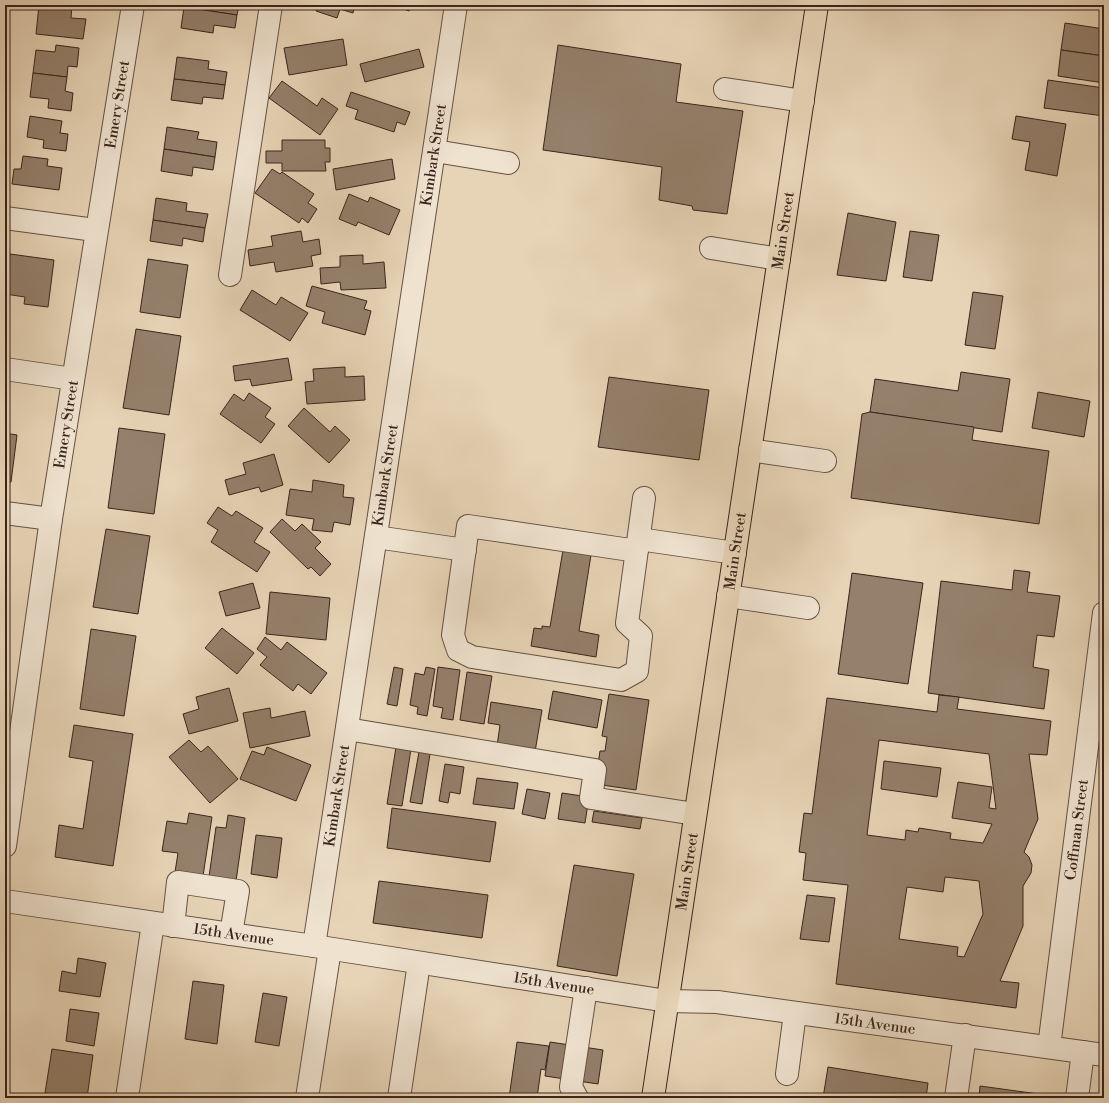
<svg xmlns="http://www.w3.org/2000/svg" width="1109" height="1103" font-family="'Libre Bodoni',serif">
	<style>
		.building { fill: #94806c; stroke: #3a241c; fill-rule: evenodd }
		.lines { fill: none; stroke-linecap: round; stroke-linejoin: round }
		.minor-casing { stroke: #655042; stroke-width: 24 }
		.highway-casing { stroke: #3a241c; stroke-width: 24 }
		.minor { stroke: #efe3d0; stroke-width: 22 }
		.highway { stroke: #e7d4b6; stroke-width: 22 }
		.labels { text-anchor: middle; dominant-baseline: central; stroke-width: 3; stroke-linejoin: round; paint-order: stroke }
		.street-label { font-size: 15px; fill: #3a241c; stroke: #efe3d0 }
	</style>
	<rect width="100%" height="100%" fill="#e7d4b6"/>
	<filter id="stains"><feTurbulence type="fractalNoise" baseFrequency=".005" numOctaves="4"/><feColorMatrix values="0 0 0 0 .2 0 0 0 0 .09 0 0 0 0 .02 0 0 0 .5 -.17"/></filter>
	<radialGradient id="worn" r=".72"><stop offset=".6" stop-color="#630" stop-opacity="0"/><stop offset="1" stop-color="#630" stop-opacity=".3"/></radialGradient>
	<g class="building">
		<polygon points="39,5 72,5 71,18 86,19 83,39 36,34"/>
		<polygon points="185,5 239,5 237,15 184,7"/>
		<polygon points="318,5 355,5 353,13 340,9 337,18 316,11"/>
		<polygon points="394,5 412,5 409,11"/>
		<polygon points="184,7 237,15 235,28 214,25 213,33 181,28"/>
		<polygon points="1065,23 1104,29 1104,56 1061,50"/>
		<polygon points="343,39 347,65 289,75 284,48"/>
		<polygon points="56,45 79,48 77,67 68,66 67,77 33,73 36,50 55,52"/>
		<polygon points="558,45 681,64 676,102 743,111 727,214 693,210 692,206 659,200 662,167 543,150"/>
		<polygon points="419,49 424,67 365,82 360,64"/>
		<polygon points="1061,50 1104,56 1104,83 1058,76"/>
		<polygon points="177,57 209,61 208,69 227,72 225,85 174,79"/>
		<polygon points="33,73 67,77 65,91 73,93 71,111 48,108 49,99 30,97"/>
		<polygon points="174,79 225,85 223,99 203,97 202,104 171,100"/>
		<polygon points="1048,80 1104,88 1104,116 1044,108"/>
		<polygon points="282,81 317,106 322,98 338,109 320,135 269,98"/>
		<polygon points="351,92 410,112 405,125 397,122 394,132 355,119 358,110 346,106"/>
		<polygon points="30,116 62,121 60,133 68,134 66,151 43,148 44,140 27,137"/>
		<polygon points="1016,116 1066,124 1057,176 1025,170 1030,142 1012,139"/>
		<polygon points="167,127 199,132 197,139 217,142 215,157 164,149"/>
		<polygon points="282,140 325,140 325,148 330,148 330,162 325,162 326,171 282,171 282,163 266,163 266,151 282,151"/>
		<polygon points="164,149 215,157 213,170 193,167 192,176 161,171"/>
		<polygon points="23,156 48,159 47,166 62,168 59,190 12,184 14,169 21,169"/>
		<polygon points="392,159 395,179 336,190 333,169"/>
		<polygon points="272,169 280,174 282,172 314,194 308,203 317,209 308,223 302,218 299,223 255,193"/>
		<polygon points="349,194 368,202 370,197 400,210 389,235 358,222 356,226 339,219"/>
		<polygon points="156,198 187,203 186,211 208,214 205,228 153,220"/>
		<polygon points="848,213 896,222 886,281 837,275"/>
		<polygon points="153,220 205,228 203,242 183,238 182,246 150,241"/>
		<polygon points="301,231 303,242 319,239 321,254 311,256 313,266 276,272 274,262 250,266 248,250 273,246 271,236"/>
		<polygon points="910,231 939,235 932,281 903,277"/>
		<polygon points="10,254 54,260 48,307 24,304 25,297 5,294"/>
		<polygon points="363,255 363,264 384,262 386,288 341,290 340,282 321,284 320,268 340,267 340,256"/>
		<polygon points="148,259 188,265 180,318 140,312"/>
		<polygon points="312,286 367,301 364,309 371,311 365,335 322,323 325,312 306,306"/>
		<polygon points="252,290 276,305 281,297 308,313 290,341 240,310"/>
		<polygon points="973,292 1003,296 995,349 965,345"/>
		<polygon points="136,329 181,336 169,415 123,408"/>
		<polygon points="288,358 292,380 252,386 250,379 235,381 233,366"/>
		<polygon points="345,367 345,377 364,376 365,400 307,404 305,382 314,381 313,369"/>
		<polygon points="961,372 1010,379 1002,432 870,412 875,379 958,391"/>
		<polygon points="609,377 709,390 699,460 598,447"/>
		<polygon points="1038,392 1090,401 1084,437 1032,428"/>
		<polygon points="249,393 271,408 265,417 275,424 261,443 220,414 234,394 244,401"/>
		<polygon points="304,408 330,432 335,426 350,440 329,463 288,426"/>
		<polygon points="870,412 974,427 972,440 1049,451 1039,524 851,498 862,414"/>
		<polygon points="119,428 165,434 154,514 108,508"/>
		<polygon points="5,433 17,435 11,482 5,482"/>
		<polygon points="274,454 283,485 261,492 259,487 229,495 225,480 246,474 243,463"/>
		<polygon points="313,480 344,485 343,497 354,498 350,525 334,522 332,532 312,530 314,519 286,515 290,489 312,492"/>
		<polygon points="218,507 232,516 236,511 263,528 254,542 270,552 257,572 211,542 218,530 207,523"/>
		<polygon points="282,519 295,531 302,524 321,542 315,548 331,564 320,576 311,567 308,569 270,532"/>
		<polygon points="106,529 150,536 138,614 93,607"/>
		<polygon points="563,550 591,555 579,631 599,635 596,657 531,646 534,628 542,629 542,626 550,627"/>
		<polygon points="1014,570 1030,572 1027,592 1060,596 1054,637 1037,635 1033,667 1049,670 1044,709 928,693 941,581 1012,590"/>
		<polygon points="852,573 923,583 908,684 838,674"/>
		<polygon points="253,583 260,608 226,616 219,592"/>
		<polygon points="270,592 330,598 326,640 266,634"/>
		<polygon points="222,628 254,653 237,674 205,648"/>
		<polygon points="91,629 136,636 124,716 80,709"/>
		<polygon points="265,637 281,650 287,642 327,673 311,694 298,684 293,691 260,665 267,657 257,649"/>
		<polygon points="394,667 403,669 397,706 387,704"/>
		<polygon points="426,667 435,669 427,716 417,714 418,707 410,705 415,673 424,675"/>
		<polygon points="438,667 460,670 453,720 441,718 443,708 433,706"/>
		<polygon points="467,672 492,676 484,724 460,720"/>
		<polygon points="229,688 238,721 189,734 183,714 199,709 196,697"/>
		<polygon points="553,691 602,700 597,728 548,719"/>
		<polygon points="609,694 649,700 636,790 595,784 600,751 605,751 607,737 602,736"/>
		<path d="M 939,695 L 959,697 L 957,709 L 1051,721 L 1047,755 L 1029,754 L 1038,819 L 1024,852 L 1029,857 L 1032,865 L 1031,873 L 1023,886 L 1023,926 L 1000,981 L 1019,983 L 1016,1008 L 836,984 L 848,885 L 803,880 L 806,853 L 799,852 L 804,813 L 812,814 L 827,698 L 937,712 ZM 879,740 L 989,754 L 996,809 L 989,808 L 992,787 L 958,782 L 952,818 L 992,824 L 983,843 L 950,839 L 951,833 L 919,828 L 918,832 L 906,830 L 905,840 L 867,835 ZM 945,877 L 979,881 L 983,914 L 964,957 L 957,956 L 958,947 L 899,939 L 907,887 L 943,892 Z"/>
		<polygon points="491,702 542,710 535,752 497,746 500,725 488,723"/>
		<polygon points="270,708 271,718 305,711 310,736 250,748 243,713"/>
		<polygon points="74,725 133,734 113,866 55,857 59,825 83,829 93,761 69,757"/>
		<polygon points="189,740 201,752 208,746 238,779 210,803 169,757"/>
		<polygon points="267,747 311,765 296,801 240,779 252,751 264,755"/>
		<polygon points="396,747 411,749 402,806 387,804"/>
		<polygon points="419,752 430,754 422,804 410,802"/>
		<polygon points="884,761 941,768 937,797 881,789"/>
		<polygon points="445,764 464,767 460,794 450,792 448,803 439,801"/>
		<polygon points="477,778 518,783 514,809 473,804"/>
		<polygon points="527,789 550,793 545,819 522,814"/>
		<polygon points="562,793 589,797 585,823 558,819"/>
		<polygon points="392,808 496,822 490,862 387,848"/>
		<polygon points="594,811 642,818 640,829 592,822"/>
		<polygon points="189,813 212,817 203,876 175,872 178,853 162,851 167,821 187,824"/>
		<polygon points="228,815 245,818 236,881 209,877 216,827 226,828"/>
		<polygon points="256,835 282,838 277,878 251,874"/>
		<polygon points="574,865 634,874 617,976 557,966"/>
		<polygon points="379,881 488,895 482,938 373,923"/>
		<polygon points="807,895 835,898 829,942 800,939"/>
		<polygon points="78,958 106,963 100,997 59,991 62,971 76,974"/>
		<polygon points="193,981 224,985 217,1044 185,1039"/>
		<polygon points="263,993 287,997 279,1046 255,1042"/>
		<polygon points="70,1009 99,1013 94,1046 66,1041"/>
		<polygon points="517,1042 549,1046 545,1070 541,1069 537,1098 509,1098"/>
		<polygon points="550,1042 603,1050 598,1084 545,1076"/>
		<polygon points="52,1049 93,1055 87,1098 45,1093"/>
		<polygon points="828,1067 928,1083 926,1098 823,1098"/>
		<polygon points="980,1086 1046,1095 1045,1098 979,1098"/>
	</g>
	<g class="lines">
		<g class="minor-casing">
			<g id="minor">
				<polyline points="725,89 803,101"/>
				<polyline points="435,151 508,163"/>
				<polyline points="5,218 95,230"/>
				<polyline points="711,248 779,259"/>
				<polyline points="230,275 271,5"/>
				<polyline points="5,369 73,379"/>
				<polyline points="750,450 825,461"/>
				<polyline points="5,513 51,519"/>
				<polyline points="376,537 465,550"/>
				<polyline points="639,539 735,553"/>
				<polyline points="637,551 468,526 453,635 458,650 472,657 621,680 637,671 641,636 627,623 644,498"/>
				<polyline points="728,596 808,608"/>
				<polyline points="347,729 595,770 591,798 695,814"/>
				<path id="s1" d="M 5,846 L 51,519 L 133,5"/>
				<path id="s2" d="M 5,901 L 314,946 L 667,1001 L 717,1002 L 1104,1055"/>
				<polyline points="173,926 178,882 238,891 231,934"/>
				<path id="s3" d="M 314,946 L 456,5"/>
				<path id="s4" d="M 1049,1047 L 1104,613"/>
				<polyline points="787,1074 795,1013"/>
				<polyline points="127,1098 153,923"/>
				<polyline points="307,1098 330,949"/>
				<polyline points="399,1098 419,963"/>
				<polyline points="577,1098 571,1087 586,988"/>
				<polyline points="956,1098 965,1035"/>
				<polyline points="1077,1098 1083,1052"/>
			</g>
		</g>
		<g class="highway-casing">
			<g id="highway">
				<path id="s5" d="M 653,1098 L 817,5"/>
			</g>
		</g>
		<use href="#minor" class="minor"/>
		<use href="#highway" class="highway"/>
	</g>
	<g class="labels">
		<g class="street-label">
			<text stroke="none"><textPath href="#s1" startOffset="750">Emery Street</textPath></text>
			<text stroke="none"><textPath href="#s3" startOffset="800">Kimbark Street</textPath></text>
			<text stroke="none"><textPath href="#s5" startOffset="877">Main Street</textPath></text>
			<text stroke="none"><textPath href="#s1" startOffset="426">Emery Street</textPath></text>
			<text stroke="none"><textPath href="#s3" startOffset="476">Kimbark Street</textPath></text>
			<text stroke="none"><textPath href="#s5" startOffset="553">Main Street</textPath></text>
			<text stroke="none"><textPath href="#s3" startOffset="152">Kimbark Street</textPath></text>
			<text stroke="none"><textPath href="#s4" startOffset="219">Coffman Street</textPath></text>
			<text stroke="none"><textPath href="#s5" startOffset="229">Main Street</textPath></text>
			<text stroke="none"><textPath href="#s2" startOffset="231">15th Avenue</textPath></text>
			<text stroke="none"><textPath href="#s2" startOffset="555">15th Avenue</textPath></text>
			<text stroke="none"><textPath href="#s2" startOffset="879">15th Avenue</textPath></text>
		</g>
	</g>
	<rect width="1109" height="1103" fill="none" stroke="#e7d4b6" stroke-width="20"/>
	<rect x="6" y="6" width="1097" height="1091" fill="none" stroke="#3a241c" stroke-width="2"/>
	<rect x="10" y="10" width="1089" height="1083" fill="none" stroke="#3a241c"/>
	<rect width="100%" height="100%" filter="url(#stains)"/>
	<rect width="100%" height="100%" fill="url(#worn)"/>
</svg>
